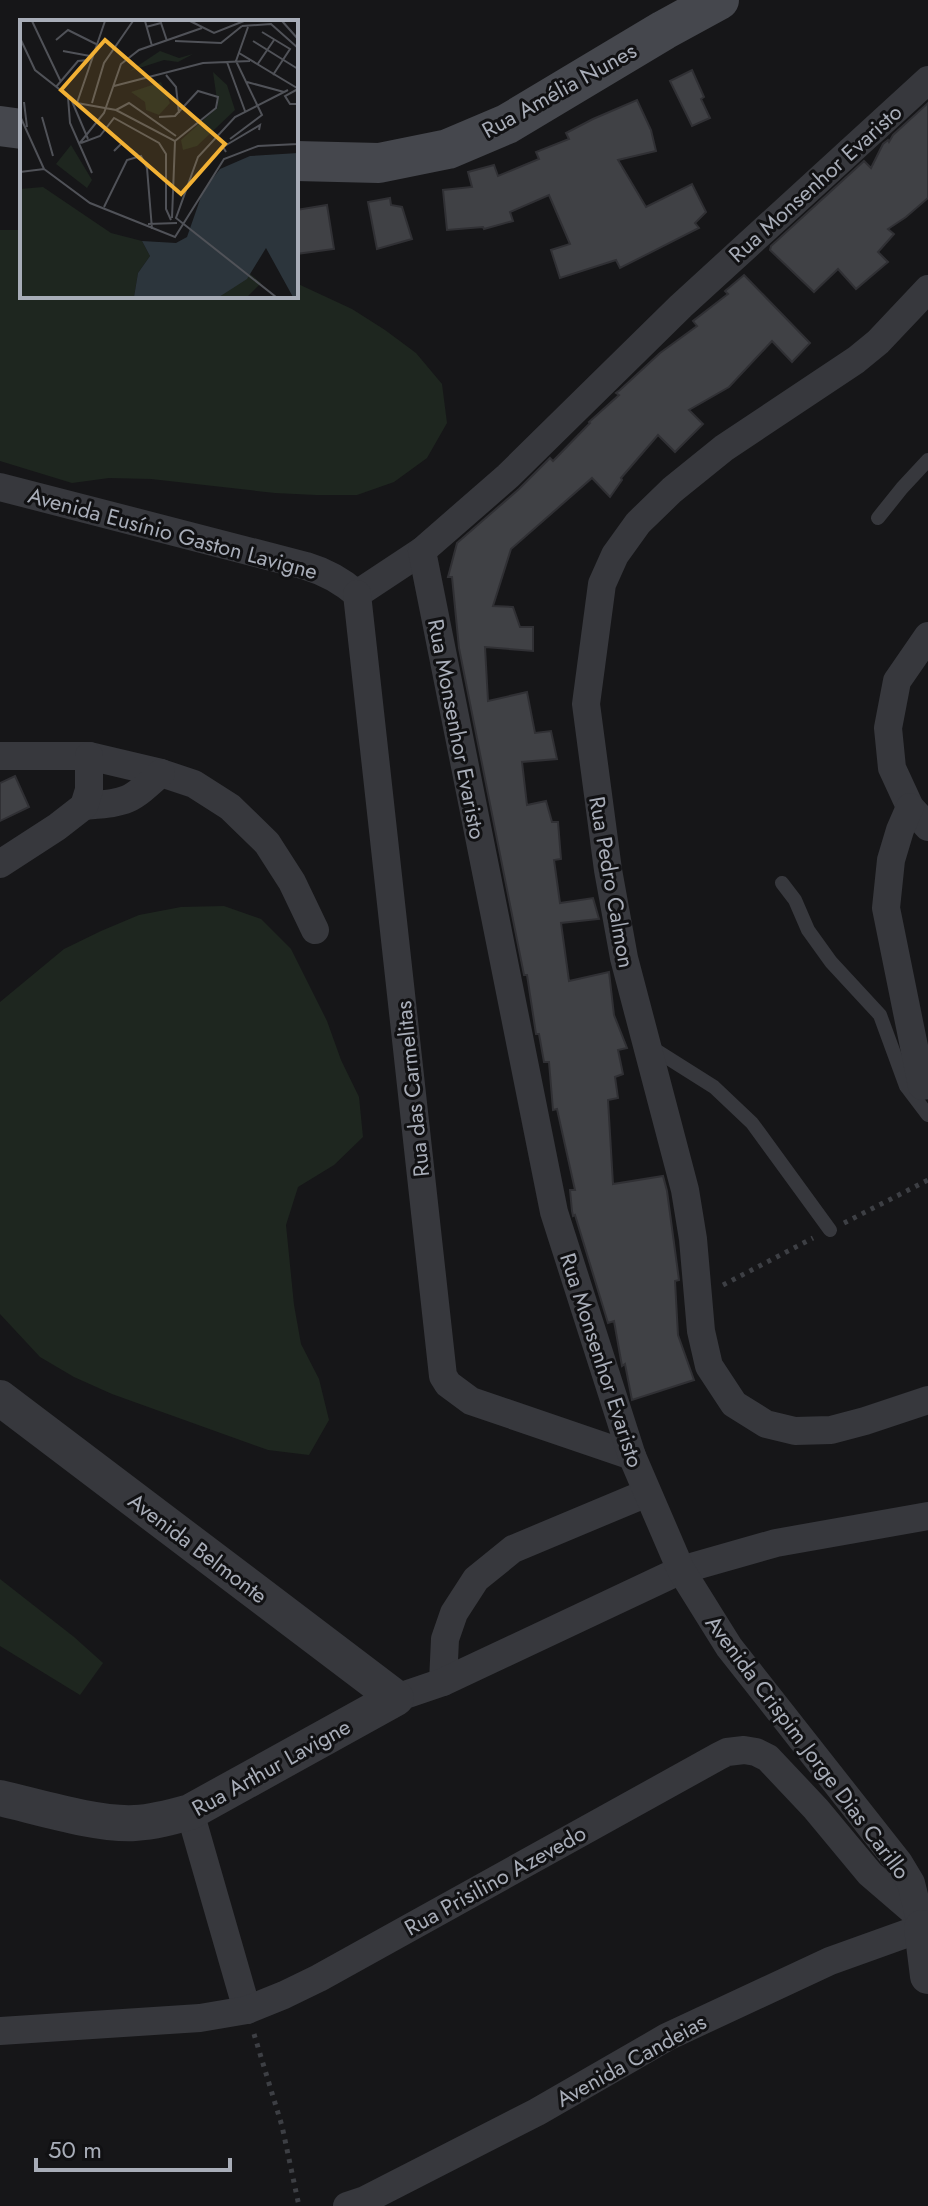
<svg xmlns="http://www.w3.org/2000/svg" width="928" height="2206" font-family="Jost,sans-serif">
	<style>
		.green { fill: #1e261f }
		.building { fill: #404145; stroke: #303034; stroke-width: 2 }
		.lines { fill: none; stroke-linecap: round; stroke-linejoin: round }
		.path { stroke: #3d3f44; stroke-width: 5; stroke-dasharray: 4 6; stroke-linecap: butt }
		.service { stroke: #37383d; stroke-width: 14 }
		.minor { stroke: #37383d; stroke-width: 28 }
		.tertiary { stroke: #37383d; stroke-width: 36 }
		.secondary { stroke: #45474d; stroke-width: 40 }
		.labels { text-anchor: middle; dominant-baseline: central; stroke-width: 6; stroke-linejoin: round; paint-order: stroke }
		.street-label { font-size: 22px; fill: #a8adb8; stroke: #111113 }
		.inset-road { fill: none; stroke: #505258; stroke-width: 2 }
		.view { fill: #f2b134; fill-opacity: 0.15; stroke: #f2b134; stroke-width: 4 }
		.inset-edge { fill: none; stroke: #a8adb8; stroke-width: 4 }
	</style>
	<rect width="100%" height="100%" fill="#161618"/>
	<g class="green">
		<polygon points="0,230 22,230 22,296 296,296 296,283 352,309 385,330 416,353 442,384 447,423 427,458 394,482 357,495 316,495 275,493 151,479 109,478 72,483 0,461"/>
		<polygon points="224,906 261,919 291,949 327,1021 341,1060 359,1097 363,1137 334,1165 298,1187 286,1225 294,1305 301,1344 319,1379 329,1420 309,1455 268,1450 112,1394 74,1377 40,1357 0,1314 0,1002 64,949 101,931 139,915 181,907"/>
		<polygon points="0,1579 74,1637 103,1663 80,1695 0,1646"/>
	</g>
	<g class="building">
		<polygon points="692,70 704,97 701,99 710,118 692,126 670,81"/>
		<polygon points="637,100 651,130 656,151 618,160 646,207 692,184 706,212 695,223 699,228 620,268 616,260 560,278 551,250 570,244 549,195 510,212 513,221 484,229 483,227 447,230 443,190 472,187 468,172 494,165 498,176 539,159 536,152 569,139 566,133 593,119"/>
		<polygon points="928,103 928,198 906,217 888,229 894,234 878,252 888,262 856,289 838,269 814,292 770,250 771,246 864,161 871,168 883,144 888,140 889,142 893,135"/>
		<polygon points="390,198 391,205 402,207 412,239 377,249 368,202"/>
		<polygon points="327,205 334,249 296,254 296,210"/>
		<polygon points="744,275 810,343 792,362 772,341 729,387 689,410 703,424 675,452 658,435 621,478 622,480 610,497 592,478 511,549 493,606 513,607 520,627 533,627 533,651 485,647 488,701 527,692 535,733 551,731 557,759 522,762 527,805 546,801 552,822 558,822 561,859 554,860 560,903 593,898 599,919 561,923 569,981 609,972 614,1015 627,1048 618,1050 623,1074 615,1077 618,1098 608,1100 613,1184 663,1176 667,1191 679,1280 675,1281 678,1335 694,1380 632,1400 625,1364 622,1366 614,1321 608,1323 575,1215 573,1216 572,1211 570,1190 575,1190 557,1109 553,1110 549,1062 544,1062 539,1034 536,1034 527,975 524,975 459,648 452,577 448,577 457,543 519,489 550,458 553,461 590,423 589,422 619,395 616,393 620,390 660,353 697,326 693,321 728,294 725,291"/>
		<polygon points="15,776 29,807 0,821 0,783"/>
	</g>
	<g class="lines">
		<g class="path">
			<polyline points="844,1223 928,1180"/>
			<polyline points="723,1285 813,1238"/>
			<polyline points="254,2034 282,2126 299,2206"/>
		</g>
		<g class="service">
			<polyline points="878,518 902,488 928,460"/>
			<polyline points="782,883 795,900 808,930 831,962 880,1015 906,1086 928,1115"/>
			<polyline points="649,1046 714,1087 752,1123 830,1230"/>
		</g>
		<g class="minor">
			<polyline points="928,289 878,342 856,360 724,448 672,490 638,523 615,555 602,584 586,704 608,870 624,958 685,1190 693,1239 701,1331 709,1366 734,1404 766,1424 795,1431 831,1430 865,1421 928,1400"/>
			<path d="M 0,487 L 306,566 C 326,572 342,581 357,594 L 422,551"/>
			<polyline points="357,594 443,1376 448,1384 471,1401 632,1456"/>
			<polyline points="928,636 897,681 888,728 892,768 910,807 928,827"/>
			<polyline points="0,756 89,756 161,773 194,784 230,807 267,843 292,882 315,930"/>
			<path d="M 84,806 C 128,802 128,803 161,773"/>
			<polyline points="910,807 900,830 891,860 886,908 922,1086 928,1085"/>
			<polyline points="0,864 57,827 84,806 89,790 89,756"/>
			<polyline points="443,1682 445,1639 454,1613 476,1579 513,1549 647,1493"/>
			<polyline points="396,1698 443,1682 681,1570 776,1543 928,1516"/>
			<polyline points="190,1812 247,2010"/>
			<polyline points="0,2031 200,2018 247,2010 284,1995 319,1978 719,1756 727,1752 744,1750 756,1752 768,1758 816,1809 870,1874 920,1917"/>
			<polyline points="347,2206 365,2200 537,2112 667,2037 830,1961 922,1928 911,1883 899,1863 729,1647 681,1570 632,1456 554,1212 422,551 508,476 681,306 928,80"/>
		</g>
		<g class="tertiary">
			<path d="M 0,1398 L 396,1698 L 190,1812 C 172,1817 154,1822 135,1823 C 96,1825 39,1807 0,1798"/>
			<polyline points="922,1928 928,1976"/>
		</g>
		<g class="secondary">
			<polyline points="0,126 22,129"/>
			<polyline points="296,161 379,163 448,149 507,124 664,30 719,0"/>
		</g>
	</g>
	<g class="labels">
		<g class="street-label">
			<text transform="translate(559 90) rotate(-29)">Rua Amélia Nunes</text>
			<text transform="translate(815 183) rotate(-42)">Rua Monsenhor Evaristo</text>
			<text transform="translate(173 533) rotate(15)">Avenida Eusínio Gaston Lavigne</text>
			<text transform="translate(457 729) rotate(79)">Rua Monsenhor Evaristo</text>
			<text transform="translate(612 882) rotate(80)">Rua Pedro Calmon</text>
			<text transform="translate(412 1089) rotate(-96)">Rua das Carmelitas</text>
			<text transform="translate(602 1360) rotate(72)">Rua Monsenhor Evaristo</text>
			<text transform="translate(198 1548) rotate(37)">Avenida Belmonte</text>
			<text transform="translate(808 1747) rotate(53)">Avenida Crispim Jorge Dias Carillo</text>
			<text transform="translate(271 1767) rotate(-29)">Rua Arthur Lavigne</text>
			<text transform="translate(495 1880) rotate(-29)">Rua Prisilino Azevedo</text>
			<text transform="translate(631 2060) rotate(-29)">Avenida Candeias</text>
		</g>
	</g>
	<g transform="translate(20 20)">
		<rect width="278" height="278" fill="#161618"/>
		<path d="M 140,31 L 159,38 L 173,34 L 158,42 L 144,40 L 110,51 ZM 193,52 L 207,65 L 215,90 L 177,126 L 163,130 L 161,120 L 198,87 ZM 141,62 L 150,83 L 139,95 L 126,90 L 125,82 L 111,72 ZM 51,125 L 72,160 L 67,168 L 36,144 ZM 23,167 L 91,213 L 122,221 L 130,236 L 118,253 L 114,277 L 0,277 L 0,169 ZM 229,253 L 241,263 L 228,276 L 199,277 Z" fill="#1e261f"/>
		<path d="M 278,133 L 278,277 L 273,277 L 246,228 L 227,259 L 199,277 L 114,277 L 118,253 L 130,236 L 122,221 L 156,223 L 167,217 L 183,171 L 200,149 L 230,136 Z" fill="#2c353c"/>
		<path class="inset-road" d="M 12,1 L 41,62M 125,1 L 132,26M 170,1 L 194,13 L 224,1M 262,1 L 278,19M 222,6 L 251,4 L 278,28M 126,7 L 141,3 L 147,21M 242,12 L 270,29 L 253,55M 0,18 L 15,50 L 57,83 L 96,90 L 155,121 L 152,198M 36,20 L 48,10 L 76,24M 155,21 L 201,23 L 222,6M 233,21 L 278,49M 43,31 L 70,36M 219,33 L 277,68M 216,41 L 228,7M 207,42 L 225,91M 237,45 L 254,20M 146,55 L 156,67 L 159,93M 227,62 L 264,72M 94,66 L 183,43 L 230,41M 36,67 L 58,41 L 68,40M 278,69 L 265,76 L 270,84 L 278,84M 48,77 L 50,103 L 72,153M 51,79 L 68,119M 4,82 L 7,107M 57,83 L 85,1M 72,83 L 84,43 L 113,1M 96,90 L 109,83 L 156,116M 0,96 L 24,149M 22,97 L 33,136M 139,97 L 155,96 L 178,71 L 198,77 L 196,88 L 155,121M 210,119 L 242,95 L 216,41M 61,123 L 80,116 L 94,98 L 139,123 L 146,134 L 146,189 L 151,200M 59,124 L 84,93 L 101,44 L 119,30 L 182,8M 277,124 L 278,91M 94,131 L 102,123 L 118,135M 206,132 L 203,127 L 240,105 L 239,110M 0,152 L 24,149 L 70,183 L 155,217 L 204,139 L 238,126 L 278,124M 84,187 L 107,140 L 121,136 L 127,148 L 132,209M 128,204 L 157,203M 256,277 L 156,198 L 178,137 L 215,97 L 268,70"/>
		<path class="view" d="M 85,20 L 205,124 L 161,174 L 41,70 Z"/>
		<rect width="278" height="278" class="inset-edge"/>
	</g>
	<path d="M36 2158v12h194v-12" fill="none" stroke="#a8adb8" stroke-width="4"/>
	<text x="48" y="2158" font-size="24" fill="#a8adb8" stroke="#111113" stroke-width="6" paint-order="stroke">50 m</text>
</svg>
